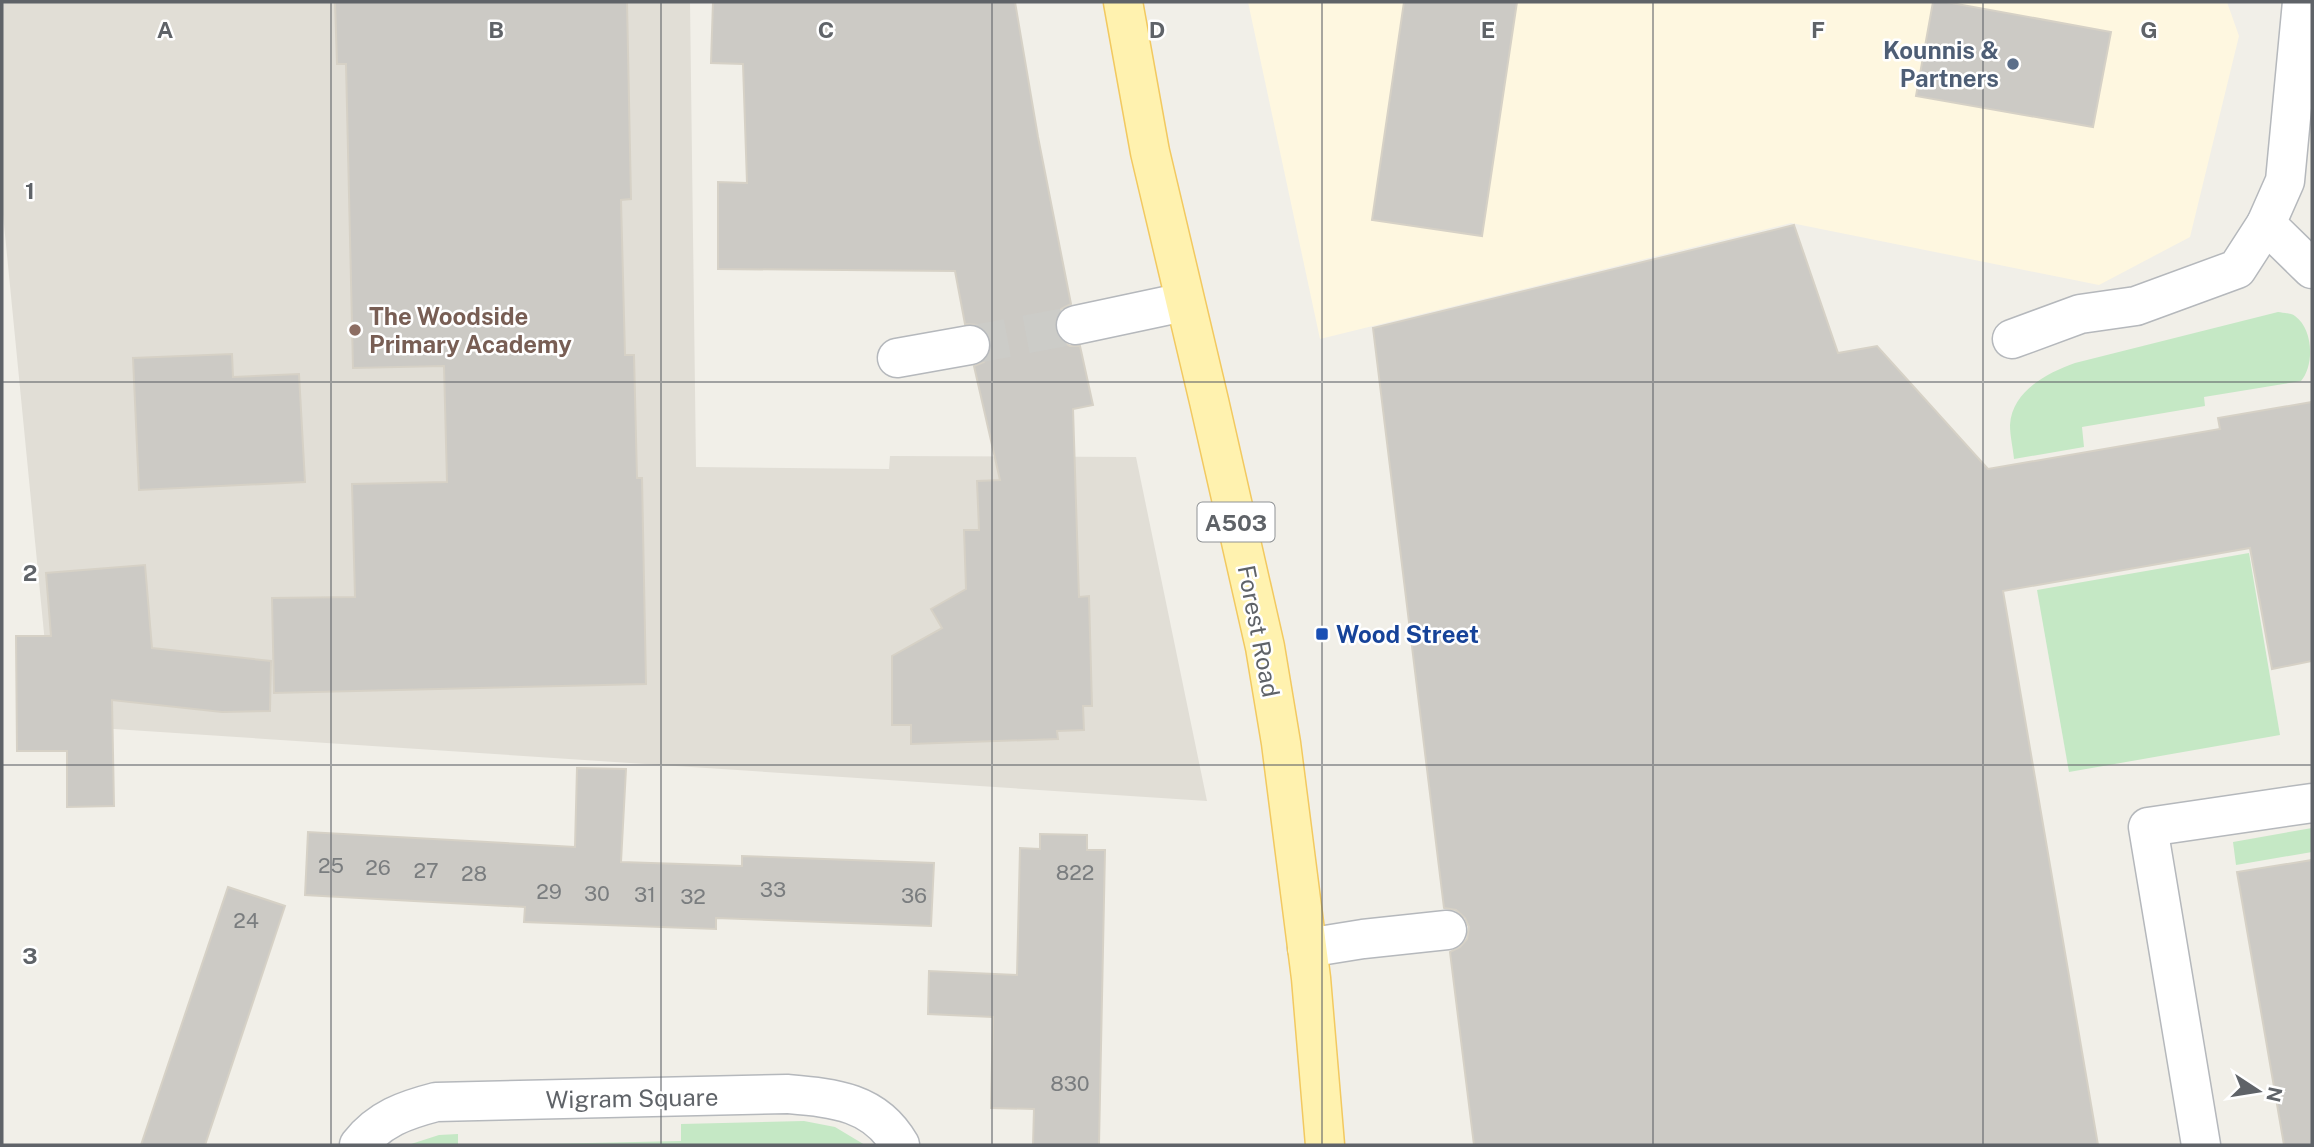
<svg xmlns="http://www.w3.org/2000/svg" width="2314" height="1147" font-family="'Public Sans',sans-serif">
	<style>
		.commercial { fill: #fef7e0 }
		.education { fill: #e1ded6 }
		.green { fill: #c5e8c5 }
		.building { fill: #cccac5; stroke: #d6d1c6; stroke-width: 2 }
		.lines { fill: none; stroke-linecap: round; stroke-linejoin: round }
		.minor-tunnel { stroke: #ccccc8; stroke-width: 38; stroke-dasharray: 38 19; stroke-linecap: butt }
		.minor-casing { stroke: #b5b8bc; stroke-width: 41 }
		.major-casing { stroke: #f2c960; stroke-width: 41 }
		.minor { stroke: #fff; stroke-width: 38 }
		.major { stroke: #fff2af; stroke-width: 38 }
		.grid { fill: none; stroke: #5f6368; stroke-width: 2; stroke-opacity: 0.55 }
		.service-dot { fill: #5c6f8a; stroke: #fff; stroke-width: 2.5 }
		.education-dot { fill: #8d6e63; stroke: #fff; stroke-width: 2.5 }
		.transit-dot { fill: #1a4fb4; stroke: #fff; stroke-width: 2.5 }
		.labels { text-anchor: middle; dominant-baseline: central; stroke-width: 5; stroke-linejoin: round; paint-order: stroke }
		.number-label { font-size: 21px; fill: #7a7d7f }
		.shield { fill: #fff; stroke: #8f9295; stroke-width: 2 }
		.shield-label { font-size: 23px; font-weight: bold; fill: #5f6368 }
		.service-label { font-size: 24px; font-weight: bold; fill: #4e5e75; stroke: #fff; text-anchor: end }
		.education-label { font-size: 24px; font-weight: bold; fill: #785e54; stroke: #fff; text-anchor: start }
		.street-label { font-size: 24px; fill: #5f6368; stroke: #fff }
		.transit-label { font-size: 24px; font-weight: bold; fill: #164399; stroke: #fff; text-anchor: start }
		.grid-label { font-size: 23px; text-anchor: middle; font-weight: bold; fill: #5f6368; stroke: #fff; stroke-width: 5; stroke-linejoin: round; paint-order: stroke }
	</style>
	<rect width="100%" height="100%" fill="#f1efe8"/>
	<polygon class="commercial" points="1248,2 2227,2 2239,36 2190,237 2099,285 1791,223 1320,339"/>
	<polygon class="education" points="2,2 690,2 696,467 889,469 890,456 1136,457 1207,801 53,725 2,204"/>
	<g class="green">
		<path d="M 2278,312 C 2283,313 2291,313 2295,316 C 2314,330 2314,366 2301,381 L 2204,397 L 2205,406 L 2082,427 L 2084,447 L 2014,459 C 2013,448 2010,436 2010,425 C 2012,391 2047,373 2075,363 Z"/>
		<polygon points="2249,553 2280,735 2069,772 2037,590"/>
		<polygon points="2312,828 2312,852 2236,865 2233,842"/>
		<polygon points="804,1121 835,1127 865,1145 498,1145 681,1141 681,1124"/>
		<polygon points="458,1134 458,1145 408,1145 439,1135"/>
	</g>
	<g class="building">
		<polygon points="335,2 627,2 631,199 621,200 625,355 634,355 637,478 642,478 646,684 274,693 272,598 355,597 352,484 447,482 444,366 353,368 346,64 337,64"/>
		<polygon points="713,2 1015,2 1038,137 1071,304 1061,309 1055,318 1055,329 1060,340 1070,346 1080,346 1093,405 1073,409 1079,597 1089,596 1092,706 1083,706 1084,730 1057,731 1058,739 911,744 911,725 892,725 892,656 942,628 931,609 966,589 964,530 979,530 977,481 1000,480 974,366 984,362 990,353 991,341 987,331 978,325 965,324 955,271 718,269 718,182 747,183 743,64 711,63"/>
		<polygon points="1404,2 1517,2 1482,236 1372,220"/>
		<polygon points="1933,2 1946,2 2111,32 2093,127 1916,96"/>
		<polygon points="1794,225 1838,353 1877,346 1988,469 2220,429 2218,418 2312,402 2312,661 2272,669 2250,548 2003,591 2098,1145 1474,1145 1450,952 1460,947 1467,939 1469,927 1465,918 1456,910 1444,908 1373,328"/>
		<polygon points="232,354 233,377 299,374 305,482 139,490 133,358"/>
		<polygon points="145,565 152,648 271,661 270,711 222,712 112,700 114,806 67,807 67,751 17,751 16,636 51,636 46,573"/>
		<polygon points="577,768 626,769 621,862 742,866 742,856 934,863 931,926 716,918 716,929 524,922 525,907 305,895 308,832 575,847"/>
		<polygon points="1040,834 1087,835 1087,850 1105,850 1099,1145 1033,1145 1034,1109 991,1108 993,1017 928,1014 929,971 1017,975 1020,848 1040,849"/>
		<polygon points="2312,860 2312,1145 2284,1145 2237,872"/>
		<polygon points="228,887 285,906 255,996 205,1145 141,1145"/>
	</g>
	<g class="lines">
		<polyline class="minor-tunnel" points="970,345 1076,325"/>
		<g class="minor-casing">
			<g id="minor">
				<polyline points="2302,2 2285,181 2266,224 2312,269"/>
				<polyline points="1076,325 1184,302"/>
				<polyline points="2012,339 2080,314 2136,306 2237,269 2266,224"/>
				<polyline points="897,358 970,345"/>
				<polyline points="1307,948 1363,939 1447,930"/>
				<path d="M 359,1145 C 379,1119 405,1110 436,1102 L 787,1094 C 833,1098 875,1101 900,1145"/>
				<polyline points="2201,1145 2148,827 2312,803"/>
			</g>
		</g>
		<g class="major-casing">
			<polyline id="major" points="1123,2 1150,152 1209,401 1265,647 1281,743 1311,978 1325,1145"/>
		</g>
		<use href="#minor" class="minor"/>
		<use href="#major" class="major"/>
	</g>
	<path class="grid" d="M 331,2 L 331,1145M 661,2 L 661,1145M 992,2 L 992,1145M 1322,2 L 1322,1145M 1653,2 L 1653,1145M 1983,2 L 1983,1145M 2,382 L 2312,382M 2,765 L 2312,765"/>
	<circle class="service-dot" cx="2013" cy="64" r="7"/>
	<circle class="education-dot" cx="355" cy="330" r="7"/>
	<rect class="transit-dot" x="1315" y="627" width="14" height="14" rx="3.5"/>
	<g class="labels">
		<g class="number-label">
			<text x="331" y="865">25</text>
			<text x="378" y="867">26</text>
			<text x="426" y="870">27</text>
			<text x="1075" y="872">822</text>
			<text x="474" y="873">28</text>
			<text x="773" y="889">33</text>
			<text x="549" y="891">29</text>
			<text x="597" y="893">30</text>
			<text x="645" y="894">31</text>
			<text x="914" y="895">36</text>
			<text x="693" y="896">32</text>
			<text x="246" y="920">24</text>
			<text x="1070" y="1083">830</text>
		</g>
		<rect class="shield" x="1197.5" y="502.5" width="77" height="39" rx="5"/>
		<g class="shield-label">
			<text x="1236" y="522">A503</text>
		</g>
		<g class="service-label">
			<text x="1999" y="50">Kounnis &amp;<tspan x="1999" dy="28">Partners</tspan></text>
		</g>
		<g class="education-label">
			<text x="369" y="316">The Woodside<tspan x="369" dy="28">Primary Academy</tspan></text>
		</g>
		<g class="street-label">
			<text transform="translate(1259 631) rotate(79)">Forest Road</text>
			<text transform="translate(632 1098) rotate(-1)">Wigram Square</text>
		</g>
		<g class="transit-label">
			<text x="1336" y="634">Wood Street</text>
		</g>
	</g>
	<g class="grid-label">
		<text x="165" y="38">A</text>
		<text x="496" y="38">B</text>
		<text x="826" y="38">C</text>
		<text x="1157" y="38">D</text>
		<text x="1488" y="38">E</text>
		<text x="1818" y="38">F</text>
		<text x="2149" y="38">G</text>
		<text x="30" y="199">1</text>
		<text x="30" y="581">2</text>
		<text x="30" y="964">3</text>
	</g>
	<rect width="2314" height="1147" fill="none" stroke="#5f6368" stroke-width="7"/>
	<g transform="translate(2258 1091) rotate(102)" stroke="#ffffff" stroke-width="5" paint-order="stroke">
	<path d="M0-5L12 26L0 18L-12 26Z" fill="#5f6368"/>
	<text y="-10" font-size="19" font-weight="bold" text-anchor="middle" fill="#5f6368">N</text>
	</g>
</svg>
